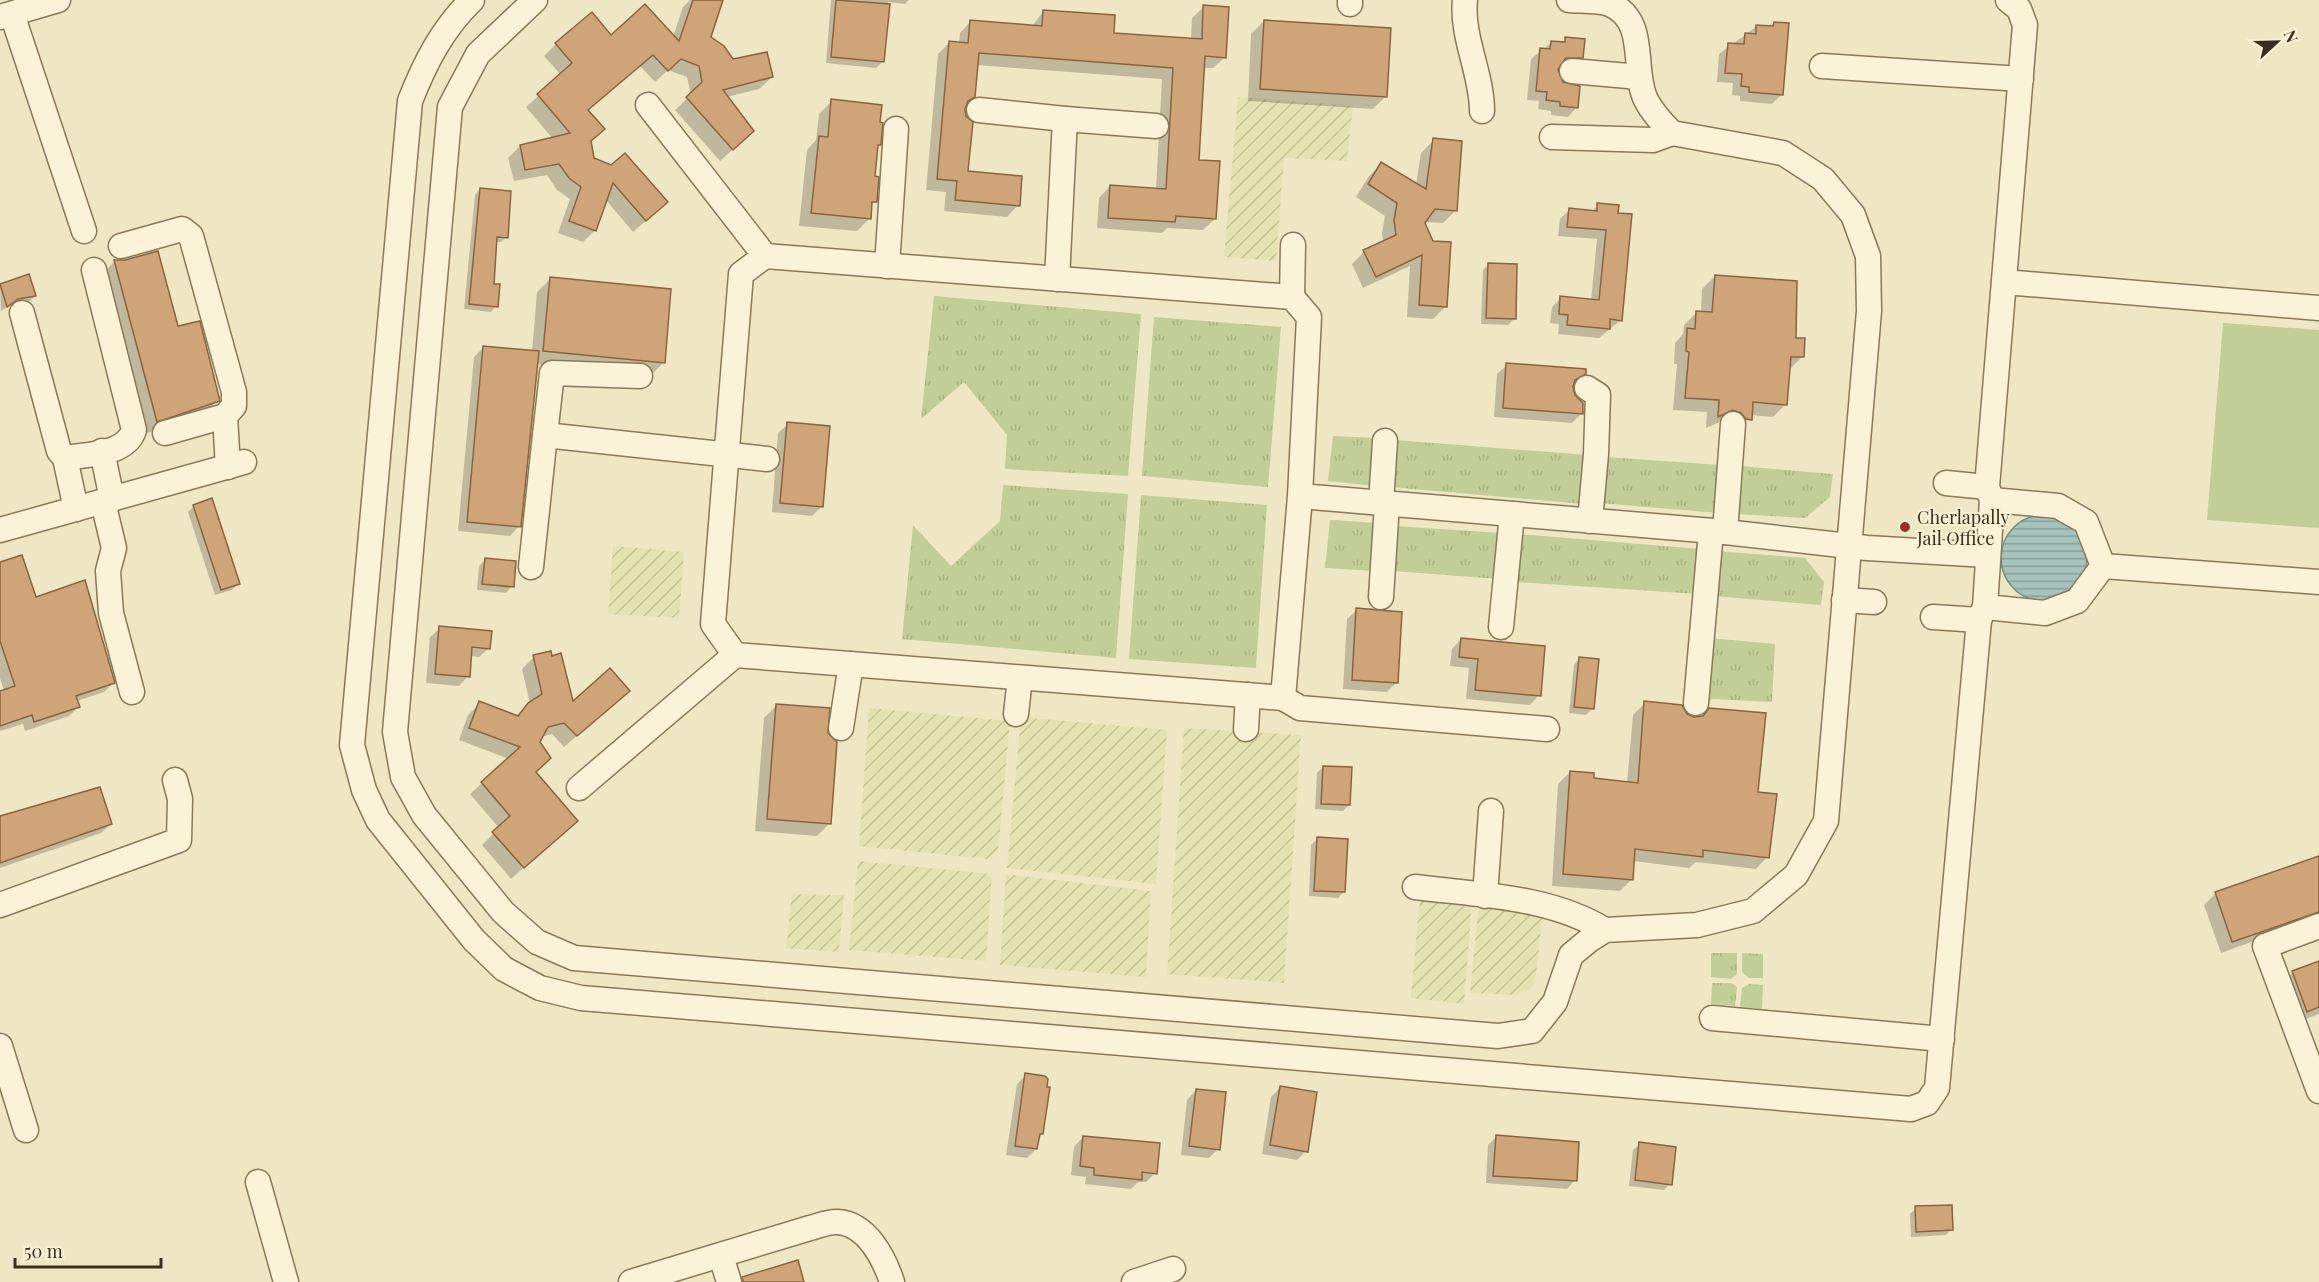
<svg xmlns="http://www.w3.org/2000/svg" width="2319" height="1282" font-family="'Playfair Display',serif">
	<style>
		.farmland { fill: url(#farmland-furrows) }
		.grass { fill: url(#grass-tufts) }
		.garden { fill: #c2ce97 }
		.water { fill: url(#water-rules); stroke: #6c918b; stroke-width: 1.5 }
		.shadow { fill: #0003 }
		.building { fill: #cfa478; stroke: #8a643e; stroke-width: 1.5 }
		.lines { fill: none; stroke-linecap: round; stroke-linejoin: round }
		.minor-casing { stroke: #8b7859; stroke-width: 27 }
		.minor { stroke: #faf3d7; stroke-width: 24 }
		.poi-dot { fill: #9b3227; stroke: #f7f0d3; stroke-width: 2 }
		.labels { text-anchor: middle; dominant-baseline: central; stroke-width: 4.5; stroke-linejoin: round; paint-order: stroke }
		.poi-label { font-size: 18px; fill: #3a2e1e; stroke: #f7f0d3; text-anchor: start }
	</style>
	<defs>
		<pattern id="farmland-furrows" width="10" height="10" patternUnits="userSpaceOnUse" patternTransform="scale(1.5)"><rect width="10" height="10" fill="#e5e2b1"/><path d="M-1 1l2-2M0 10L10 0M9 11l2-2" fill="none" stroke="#c5c298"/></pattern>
		<pattern id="grass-tufts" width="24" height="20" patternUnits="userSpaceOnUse" patternTransform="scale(1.5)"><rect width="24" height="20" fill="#c2ce97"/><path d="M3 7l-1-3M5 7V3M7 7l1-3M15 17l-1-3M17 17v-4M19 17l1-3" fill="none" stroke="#a7b182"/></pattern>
		<pattern id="water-rules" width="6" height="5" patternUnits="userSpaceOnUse" patternTransform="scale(1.5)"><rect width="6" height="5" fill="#a6c2bd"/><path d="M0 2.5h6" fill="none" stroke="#889e99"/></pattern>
	</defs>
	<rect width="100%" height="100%" fill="#efe7c3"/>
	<g class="farmland">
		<polygon points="1238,97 1353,106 1347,161 1284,158 1276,261 1224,257"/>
		<polygon points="613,546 684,552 679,618 608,614"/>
		<polygon points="869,708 1010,721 998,852 987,859 859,846"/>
		<polygon points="1021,717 1167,730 1156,884 1007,868"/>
		<polygon points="1184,728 1301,735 1284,983 1167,974"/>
		<polygon points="858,861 992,874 986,961 849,950"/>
		<polygon points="1006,874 1151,891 1146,977 1000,965"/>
		<polygon points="792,894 844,895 839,952 786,948"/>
		<polygon points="1420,895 1472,901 1464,1004 1411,998"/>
		<polygon points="1479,902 1543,913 1535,982 1530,989 1515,995 1470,993"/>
	</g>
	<g class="grass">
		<polygon points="934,296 1141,314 1128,476 1005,469 1007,435 964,382 921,419"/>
		<polygon points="1154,317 1281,327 1268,487 1142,476"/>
		<polygon points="1333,436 1377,438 1375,486 1328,481"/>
		<polygon points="1395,440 1588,455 1583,504 1391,487"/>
		<polygon points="1605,457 1722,465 1719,513 1599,503"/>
		<polygon points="1740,466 1833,474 1830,497 1805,518 1735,514"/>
		<polygon points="1003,485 1128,494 1116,658 902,639 913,525 951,566 1000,521"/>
		<polygon points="1141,495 1267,505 1256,668 1129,659"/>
		<polygon points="1330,520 1378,523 1375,571 1325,568"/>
		<polygon points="1395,526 1501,533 1499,579 1392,571"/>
		<polygon points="1519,534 1701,549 1698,594 1515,582"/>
		<polygon points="1717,551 1805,558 1824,582 1821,605 1713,596"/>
		<polygon points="1709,638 1775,644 1772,702 1713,699 1707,702"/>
		<polygon points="1711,953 1737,953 1737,974 1731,979 1711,977"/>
		<polygon points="1742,953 1763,954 1763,978 1749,978 1742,972"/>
		<polygon points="1712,983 1731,983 1737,987 1735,1006 1711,1004"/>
		<polygon points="1749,984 1763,985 1762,1009 1740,1007 1742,988"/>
	</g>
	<polygon class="garden" points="2223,323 2319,330 2319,528 2207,520"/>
	<circle class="water" cx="2044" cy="558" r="43"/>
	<g class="shadow">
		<polygon points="690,0 711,0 709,38 732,61 772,77 759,89 727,97 740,143 720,161 675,110 691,95 687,77 668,70 655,82 640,66 587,111 590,142 593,159 654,214 633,232 606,200 595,230 583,242 558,233 570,199 557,190 547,175 514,181 508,158 520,146 553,139 526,107 561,75 544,56 556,44 611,37 673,37 683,7"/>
		<polygon points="831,0 909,0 905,4 888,2 882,62 876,68 826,63"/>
		<polygon points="1204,7 1225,57 1213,68 1203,68 1197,161 1215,219 1203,230 1167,228 1162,233 1097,228 1099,198 1110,186 1156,189 1162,79 976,65 973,96 963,109 967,172 1018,205 1007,217 944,211 946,192 926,190 938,54 949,43 959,44 960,33 971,21 1032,26 1043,12 1113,35 1191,40 1192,18"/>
		<polygon points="1264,21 1386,96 1373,109 1248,101 1251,34"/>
		<polygon points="1774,23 1781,95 1772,104 1740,101 1740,96 1732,95 1733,83 1717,82 1719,54 1757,26 1770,28"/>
		<polygon points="1566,39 1582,57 1572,67 1556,69 1577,107 1568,117 1551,115 1551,111 1538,109 1539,101 1527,100 1531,59 1551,43 1561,44"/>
		<polygon points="832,101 879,145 876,148 873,178 875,201 870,207 869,219 857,231 799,226 807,150 816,140 819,114"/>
		<polygon points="1434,140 1455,211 1443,223 1423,222 1432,242 1446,306 1433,319 1407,317 1410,266 1363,288 1352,264 1364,252 1383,242 1382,233 1385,216 1356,197 1369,176 1382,164 1416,185 1421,153"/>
		<polygon points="480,189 506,237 501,242 496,242 492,285 496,306 491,312 464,309 475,195"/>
		<polygon points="1598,205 1617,206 1621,320 1599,338 1558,334 1559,324 1550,323 1552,307 1561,298 1591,301 1597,239 1558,236 1560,219 1569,210 1591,212"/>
		<polygon points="115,261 176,328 218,400 205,413 144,434 102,274"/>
		<polygon points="1489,264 1514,319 1508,325 1481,324 1483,270"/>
		<polygon points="28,276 35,296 29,302 10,305 1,311 0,286"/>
		<polygon points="1715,276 1794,339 1802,357 1790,369 1786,404 1773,417 1751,415 1738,432 1720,422 1706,428 1707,412 1673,410 1677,364 1674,364 1675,343 1683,334 1684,325 1696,313 1701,313 1702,289"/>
		<polygon points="550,279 664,362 651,375 536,364 519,526 510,536 458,531 474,357 483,348 532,352 537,292"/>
		<polygon points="1507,365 1585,373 1571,387 1582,413 1572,423 1494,417 1497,374"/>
		<polygon points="788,424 822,506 812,516 772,512 778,433"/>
		<polygon points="194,506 238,584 232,590 215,595 188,512"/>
		<polygon points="485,560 512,586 506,593 477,590 479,566"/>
		<polygon points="0,564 113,683 104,692 77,701 78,707 69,716 25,731 23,724 0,731 0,692 4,691 0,678"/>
		<polygon points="1357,610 1396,683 1387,692 1343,689 1347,619"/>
		<polygon points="440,628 489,648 479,657 470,656 468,676 459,686 426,683 430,637"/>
		<polygon points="1461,639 1539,695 1530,705 1466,699 1469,668 1450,666 1452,649"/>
		<polygon points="534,657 572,704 616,702 564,747 552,734 541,737 534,773 576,821 511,879 482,845 499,828 470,794 509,759 459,740 468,715 480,703 516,716 530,703 522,669"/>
		<polygon points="1580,658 1592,709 1586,715 1569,713 1574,665"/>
		<polygon points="1645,703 1694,719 1701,717 1710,709 1767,857 1756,869 1696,862 1689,868 1633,861 1632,879 1620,891 1552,886 1558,784 1570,772 1592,779 1627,783 1633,715"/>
		<polygon points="777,705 829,824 817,836 755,831 764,718"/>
		<polygon points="1323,767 1349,805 1343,811 1315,809 1317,773"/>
		<polygon points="51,801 52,804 111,824 101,833 0,868 0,818"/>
		<polygon points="1317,839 1344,892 1338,898 1309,896 1311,845"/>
		<polygon points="2319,855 2319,920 2301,924 2221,953 2204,905 2216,893"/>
		<polygon points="2319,963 2319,1014 2295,1023 2281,985 2293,972"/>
		<polygon points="1026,1075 1045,1088 1042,1133 1038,1137 1036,1149 1027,1158 1006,1155 1017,1084"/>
		<polygon points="1280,1088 1306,1151 1297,1160 1262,1154 1271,1097"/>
		<polygon points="1196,1090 1218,1149 1209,1158 1181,1155 1187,1100"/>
		<polygon points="1083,1137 1155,1173 1146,1182 1138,1182 1131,1189 1085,1184 1086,1177 1071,1175 1074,1147"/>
		<polygon points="1496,1137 1575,1180 1567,1189 1486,1183 1488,1145"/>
		<polygon points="1640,1144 1670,1184 1664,1190 1629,1186 1633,1150"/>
		<polygon points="1916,1208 1952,1229 1946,1235 1911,1237 1910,1214"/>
	</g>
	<g class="building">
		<polygon points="693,0 723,0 711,37 724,46 733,59 767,52 773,77 723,90 754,131 733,150 686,97 702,82 699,66 681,59 668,71 653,55 588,110 605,129 591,141 594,158 611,165 625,153 668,202 646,221 613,183 596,231 569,221 581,187 569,178 559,164 525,170 520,145 570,133 537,94 572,63 555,43 592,12 611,35 645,4 679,41"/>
		<polygon points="836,0 890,4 884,62 831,57"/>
		<polygon points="1203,5 1229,7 1226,58 1205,56 1199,160 1220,161 1216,219 1176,216 1175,222 1108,218 1110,185 1166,189 1173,68 979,53 975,97 968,101 965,109 966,116 973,122 968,171 1022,176 1020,206 955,200 957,181 937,179 949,41 968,43 970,20 1042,26 1043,10 1115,15 1114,33 1202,39"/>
		<polygon points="1264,20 1391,28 1387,97 1260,89"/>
		<polygon points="1774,22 1789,23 1783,95 1749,92 1749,87 1741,86 1742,74 1725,73 1728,43 1744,44 1745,33 1756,34 1756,25 1773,26"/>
		<polygon points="1565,37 1585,39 1583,58 1566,58 1558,69 1563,82 1580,86 1578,108 1560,106 1560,102 1546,100 1547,92 1536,91 1540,48 1550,49 1551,41 1565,42"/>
		<polygon points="831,99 882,105 880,122 883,123 881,145 878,145 875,176 879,177 877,202 872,202 871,219 811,213 819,136 828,137"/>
		<polygon points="1433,138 1462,141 1457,211 1435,209 1425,223 1433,241 1451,242 1447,307 1419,305 1422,255 1376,277 1363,250 1396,235 1394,220 1397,203 1368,184 1381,162 1426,189"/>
		<polygon points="480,188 511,191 508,238 497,237 494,284 500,284 498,307 469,304"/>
		<polygon points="1597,203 1619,205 1618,213 1632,214 1622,321 1610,319 1610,329 1567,325 1568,315 1559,314 1560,296 1599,300 1606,230 1567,227 1569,208 1597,211"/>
		<polygon points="158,251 178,326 200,321 220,401 157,422 114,260 125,260"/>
		<polygon points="1488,263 1517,264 1516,319 1486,318"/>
		<polygon points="29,274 36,296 18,299 7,307 0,284"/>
		<polygon points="1715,275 1797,281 1796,338 1805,338 1804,357 1791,357 1787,405 1753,402 1752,420 1746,419 1741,413 1733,410 1718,417 1719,400 1685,398 1689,352 1686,351 1687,328 1695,329 1696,311 1712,312"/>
		<polygon points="550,277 671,289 665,363 543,351"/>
		<polygon points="483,346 539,351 521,527 467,522"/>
		<polygon points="1506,363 1586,369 1586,374 1575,380 1573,387 1575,395 1583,403 1583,414 1503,408"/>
		<polygon points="787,422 830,426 823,507 780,503"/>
		<polygon points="212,498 240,584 221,590 193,505"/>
		<polygon points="22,555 36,597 85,580 115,683 76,696 80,707 34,722 32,715 0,726 0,691 15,686 0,641 0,562"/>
		<polygon points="485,558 516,561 514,587 482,584"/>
		<polygon points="1356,608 1402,612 1398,683 1352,680"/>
		<polygon points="439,626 492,631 490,649 472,647 470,677 435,674"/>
		<polygon points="1461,638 1545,646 1541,696 1475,690 1478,659 1459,657"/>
		<polygon points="551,651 552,656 561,653 573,701 610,668 630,691 577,736 564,723 548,727 540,742 551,758 536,772 578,821 524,868 492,832 510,816 481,782 520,747 469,728 479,701 518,716 528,703 542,694 533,655"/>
		<polygon points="1579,657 1599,659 1594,709 1574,707"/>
		<polygon points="1644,701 1682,705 1687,714 1694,717 1703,716 1709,708 1766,713 1758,792 1777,794 1769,858 1703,850 1703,857 1635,849 1633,880 1563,874 1570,771 1594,773 1594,778 1638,783"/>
		<polygon points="776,704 830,708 828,733 837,742 831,824 767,819"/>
		<polygon points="1323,766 1352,767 1350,805 1321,804"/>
		<polygon points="100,787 112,824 0,863 0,816"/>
		<polygon points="1317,837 1348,839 1345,892 1314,891"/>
		<polygon points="2319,856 2319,912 2232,942 2215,892"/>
		<polygon points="2319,961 2319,1007 2307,1012 2292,971"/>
		<polygon points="1025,1073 1045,1076 1048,1079 1047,1087 1050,1087 1043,1134 1040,1134 1037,1149 1015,1146"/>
		<polygon points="1280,1086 1317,1092 1308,1152 1270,1145"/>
		<polygon points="1196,1089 1226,1092 1220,1150 1189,1146"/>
		<polygon points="1496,1135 1579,1142 1577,1181 1493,1176"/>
		<polygon points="1083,1136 1160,1143 1157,1174 1142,1172 1142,1180 1094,1175 1094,1168 1080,1166"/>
		<polygon points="1639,1142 1676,1147 1672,1185 1635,1180"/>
		<polygon points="1952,1205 1953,1230 1916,1232 1915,1206"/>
		<polygon points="798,1260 804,1282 743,1282 742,1277"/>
	</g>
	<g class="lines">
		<g class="minor-casing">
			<g id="minor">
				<path d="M 472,0 C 442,29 425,63 410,101 L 352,745 L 364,790 L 378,820 L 474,940 L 504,969 L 540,988 L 581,998 L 1911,1109 L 1927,1103 L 1937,1088 L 1979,620 L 1985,607"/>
				<path d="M 535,0 L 478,54 L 450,107 L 395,732 L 403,777 L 424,815 L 503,912 L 537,942 L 574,958 L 1498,1036 L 1532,1031 L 1555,1002 L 1571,955 L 1588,941 L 1605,930 L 1697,925 L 1753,911 L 1796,875 L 1826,821 L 1869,311 L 1868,256 L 1853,215 L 1823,179 L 1783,153 L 1672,133 C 1662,123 1652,112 1646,100 C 1631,69 1649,21 1610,4 C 1599,0 1581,1 1569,0"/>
				<path d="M 1465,0 C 1461,37 1482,73 1482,111"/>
				<polyline points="1350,4 1350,0"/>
				<polyline points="12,14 84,231"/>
				<polyline points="0,17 58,0"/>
				<polyline points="1822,66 2021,79"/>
				<polyline points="1572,71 1639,77"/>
				<polyline points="648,105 765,256"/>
				<polyline points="979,110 1065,119"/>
				<polyline points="1552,137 1653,140 1672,133"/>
				<polyline points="121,246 182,229 191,236 234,392 234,406 225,416 165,433"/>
				<polyline points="887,266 896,129"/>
				<polyline points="1057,279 1065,119 1156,126"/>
				<polyline points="2004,282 2319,308"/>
				<polyline points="1292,297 1293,245"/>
				<path d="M 22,313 L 59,451 L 65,458 C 88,454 126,455 134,430 L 94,270"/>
				<polyline points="1587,388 1598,395 1596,454 1590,521"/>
				<polyline points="225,416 228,467"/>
				<polyline points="545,435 552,373 640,376"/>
				<polyline points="102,451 112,499"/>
				<polyline points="65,458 76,509"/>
				<polyline points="1946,483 1987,487"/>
				<polyline points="1300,496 1309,317 1292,297 765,256 741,274 713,624 735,655 1283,698 1300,496 1725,532 1867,548 1987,555"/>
				<polyline points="1992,500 2058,506 2086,522 2103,566 2077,601 2045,613 1985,607 1992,500 1987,487 2025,25 2019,9 2008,0"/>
				<polyline points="103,502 114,548 108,571 111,613 132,692"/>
				<polyline points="1381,503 1385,441"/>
				<polyline points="0,530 244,462"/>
				<polyline points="1725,532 1733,424"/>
				<polyline points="2103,566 2319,582"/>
				<polyline points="531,567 545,435 767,459"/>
				<polyline points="1381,597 1387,504"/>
				<polyline points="1844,600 1874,602"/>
				<polyline points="1933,617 1979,620"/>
				<polyline points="1501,627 1512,514"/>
				<polyline points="1283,698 1300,708 1547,729"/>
				<polyline points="1696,703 1711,531"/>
				<polyline points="1016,714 1020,678"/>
				<polyline points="841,728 851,664"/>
				<polyline points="1246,729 1248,695"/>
				<polyline points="579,788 735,655"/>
				<path d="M 1415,887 C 1479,895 1549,896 1605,930"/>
				<polyline points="1485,896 1491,811"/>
				<polyline points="0,905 179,840 180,799 175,780"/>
				<polyline points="2319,926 2265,946 2319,1091"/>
				<polyline points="1712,1018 1942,1039"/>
				<polyline points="0,1046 26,1130"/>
				<polyline points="258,1182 286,1282"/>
				<polyline points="721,1256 729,1282"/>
				<path d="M 631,1282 L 810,1228 C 818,1226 829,1221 838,1222 C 867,1224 884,1258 892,1282"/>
				<polyline points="1134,1282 1173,1269"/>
			</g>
		</g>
		<use href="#minor" class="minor"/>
	</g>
	<circle class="poi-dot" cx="1905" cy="527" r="6"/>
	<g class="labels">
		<g class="poi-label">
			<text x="1917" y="517">Cherlapally<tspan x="1917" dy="21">Jail Office</tspan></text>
		</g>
	</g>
	<g transform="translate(2277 42) rotate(68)" stroke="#f7f0d3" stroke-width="4.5" paint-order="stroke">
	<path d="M0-4.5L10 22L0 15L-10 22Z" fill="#3a2e1e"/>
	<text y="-9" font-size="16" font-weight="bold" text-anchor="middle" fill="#3a2e1e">N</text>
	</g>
	<path d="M15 1258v9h146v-9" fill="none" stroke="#3a2e1e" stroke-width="3"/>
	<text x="24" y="1258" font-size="18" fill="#3a2e1e" stroke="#f7f0d3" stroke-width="4.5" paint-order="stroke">50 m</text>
</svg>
